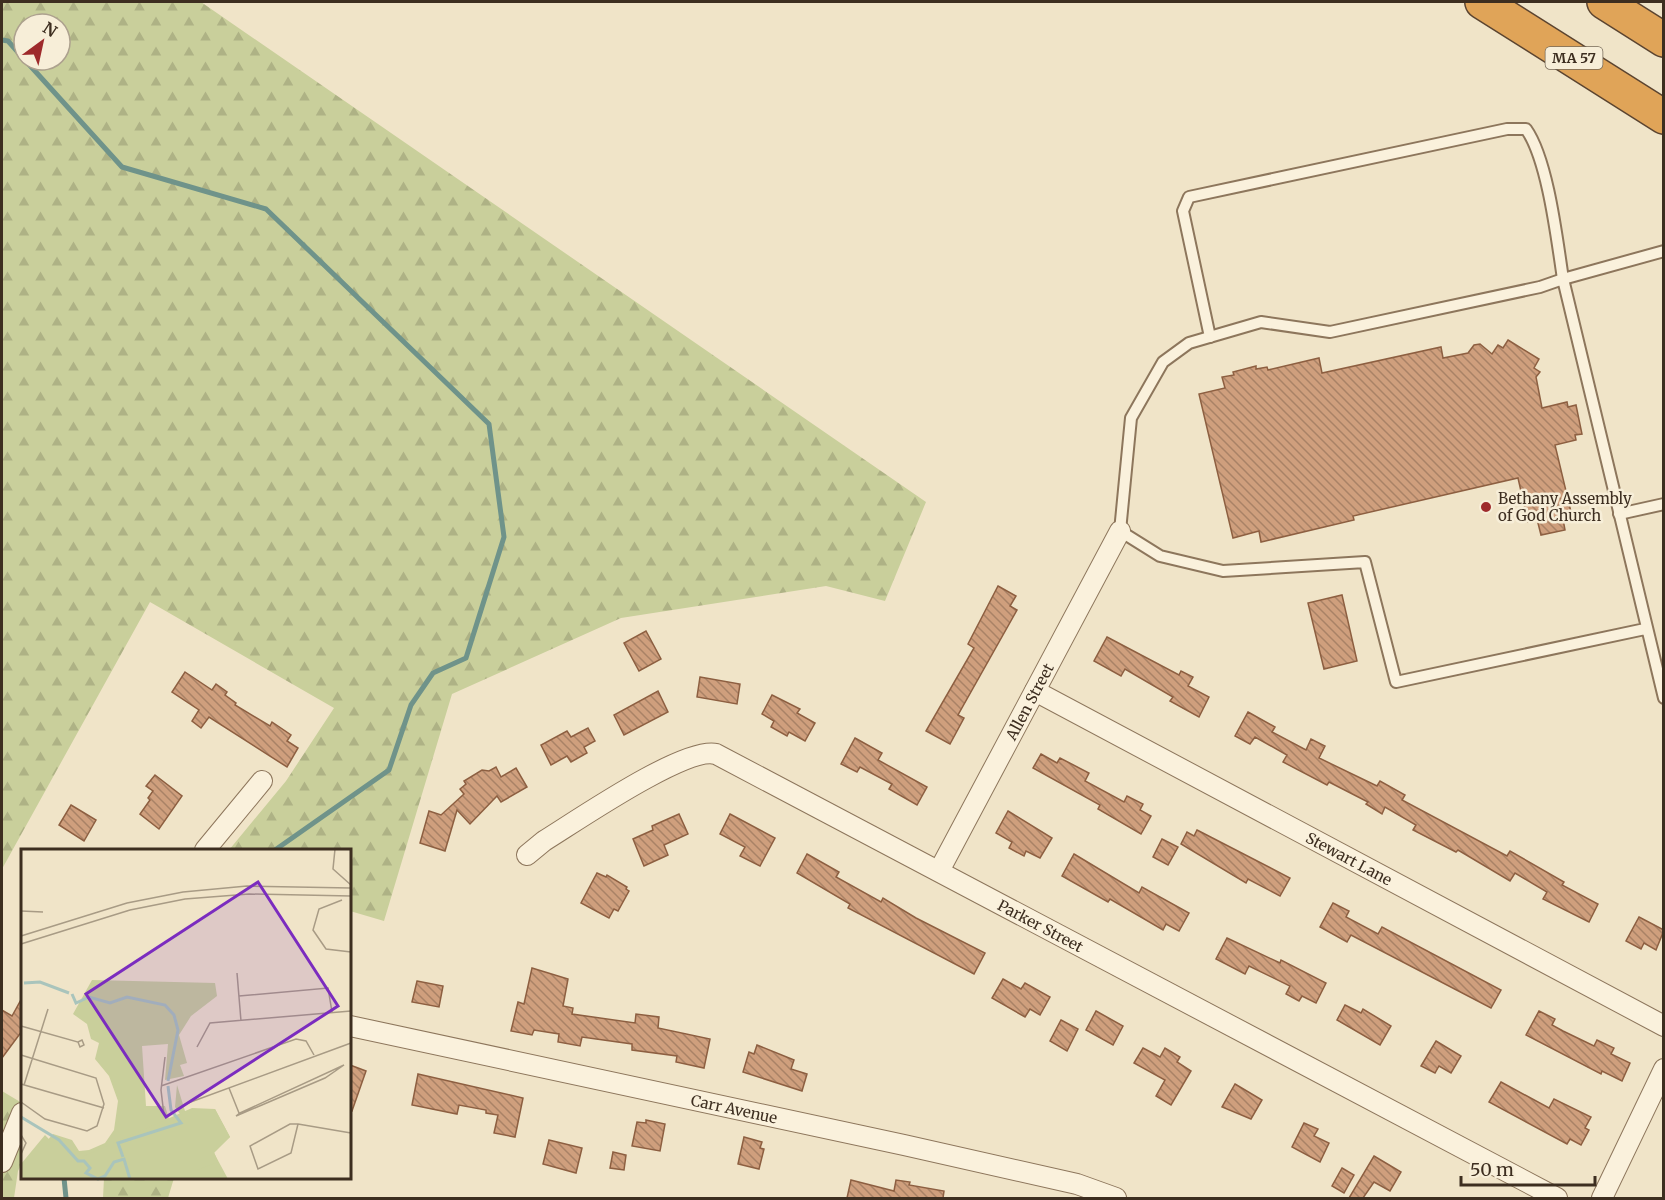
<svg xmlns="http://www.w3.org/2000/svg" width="1665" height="1200" font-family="Merriweather,serif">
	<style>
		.forest { fill: url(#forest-firs); fill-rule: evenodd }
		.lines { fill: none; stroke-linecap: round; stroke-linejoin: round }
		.stream { stroke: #6f938a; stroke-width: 5 }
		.building { fill: url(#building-back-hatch); stroke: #8d5f41; stroke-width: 1.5 }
		.service-casing { stroke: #8d765c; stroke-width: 14 }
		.minor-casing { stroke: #8d765c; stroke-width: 22 }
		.motorway-casing { stroke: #5b4430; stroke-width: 36 }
		.service { stroke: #faf1dc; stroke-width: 10 }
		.minor { stroke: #faf1dc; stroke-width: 20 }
		.motorway { stroke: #e0a458; stroke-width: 33 }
		.poi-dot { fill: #9e2a2b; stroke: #f7eed8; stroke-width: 2 }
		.labels { text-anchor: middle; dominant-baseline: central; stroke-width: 5; stroke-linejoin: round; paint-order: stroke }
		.shield { fill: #f7eed8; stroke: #756857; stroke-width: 1.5 }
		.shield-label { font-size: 14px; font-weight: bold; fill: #3d2e20 }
		.poi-label { font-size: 15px; fill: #3d2e20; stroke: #f7eed8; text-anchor: start }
		.street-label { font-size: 15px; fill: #3d2e20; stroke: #f7eed8 }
		.inset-river { fill: none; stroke: #a9c4bc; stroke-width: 3 }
		.inset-road { fill: none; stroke: #a89b85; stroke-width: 1.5 }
		.view { fill: #7b2cbf; fill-opacity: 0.15; stroke: #7b2cbf; stroke-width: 3 }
		.inset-edge { fill: none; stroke: #3d2e20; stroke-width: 3 }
	</style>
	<defs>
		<pattern id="forest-firs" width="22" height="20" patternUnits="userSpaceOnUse" patternTransform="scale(1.5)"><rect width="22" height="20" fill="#c9cf9b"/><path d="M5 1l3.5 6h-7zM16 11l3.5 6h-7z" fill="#aeb285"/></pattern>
		<pattern id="building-back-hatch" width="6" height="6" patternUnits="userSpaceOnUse" patternTransform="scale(1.5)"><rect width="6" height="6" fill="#cf9f7d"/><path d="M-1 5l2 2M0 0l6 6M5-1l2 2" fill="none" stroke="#a98266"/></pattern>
	</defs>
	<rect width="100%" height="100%" fill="#f0e4c8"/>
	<g class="forest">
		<path d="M 2,2 L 201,2 L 926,502 L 885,601 L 826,586 L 621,618 L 452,694 L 384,921 L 350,911 L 350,850 L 229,850 L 286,781 L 334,708 L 150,602 L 2,869 ZM 24,24 L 60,24 L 60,60 L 24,60 Z"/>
		<polygon points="2,1091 22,1103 22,1163 18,1171 14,1198 2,1198"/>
		<polygon points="104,1178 174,1178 168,1198 103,1198"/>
	</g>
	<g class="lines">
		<g class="stream">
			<polyline points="2,40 8,41 24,59"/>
			<polyline points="25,60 122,167 266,209 489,424 504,537 466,658 433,673 411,705 389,770 275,850"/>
			<polyline points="64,1178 66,1198"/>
		</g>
	</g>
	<g class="building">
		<polygon points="1508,340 1539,359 1534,368 1540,372 1536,377 1542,408 1567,402 1568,407 1576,405 1582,434 1575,435 1576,440 1555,445 1571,512 1562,514 1565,530 1541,535 1537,519 1528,522 1518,478 1353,516 1354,520 1261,542 1259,531 1233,538 1199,394 1225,388 1222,377 1234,375 1233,372 1256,366 1256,369 1267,367 1268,370 1319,358 1322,373 1441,347 1443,358 1468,353 1474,345 1480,344 1492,354 1498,345 1503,348"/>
		<polygon points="998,586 1016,596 1010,606 1017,610 958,715 964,718 950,744 926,731 974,648 968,644"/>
		<polygon points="1342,595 1357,661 1324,669 1308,603"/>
		<polygon points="646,631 661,659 639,671 624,643"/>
		<polygon points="1107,637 1179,675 1181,671 1193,677 1188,686 1209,697 1199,717 1170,701 1173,697 1125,669 1121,676 1094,661"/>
		<polygon points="185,672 212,690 216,684 227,692 225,695 236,703 235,705 270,726 272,722 291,735 287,741 298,748 287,767 209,717 201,728 192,721 199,710 172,692"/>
		<polygon points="700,677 740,684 737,704 697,697"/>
		<polygon points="658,691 668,712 624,735 614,715"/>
		<polygon points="772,695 800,709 797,713 815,723 805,741 789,732 787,736 771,727 774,721 762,714"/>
		<polygon points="1248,712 1275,727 1272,732 1306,750 1311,739 1325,746 1319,758 1377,786 1380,781 1405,795 1402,800 1507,856 1510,851 1564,882 1562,885 1598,904 1589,922 1543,899 1547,892 1515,873 1510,881 1458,850 1456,852 1413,830 1416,825 1385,807 1382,814 1366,804 1368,802 1329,782 1327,785 1283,762 1287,755 1255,737 1250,744 1235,736"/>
		<polygon points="588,728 595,741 584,747 587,753 571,762 567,756 551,765 541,745 567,731 571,737"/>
		<polygon points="855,738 882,753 878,760 927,787 917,805 889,789 892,784 860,767 857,772 841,764"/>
		<polygon points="1041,754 1057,763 1060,758 1089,773 1085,781 1124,802 1127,796 1143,804 1140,810 1151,816 1141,834 1098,809 1100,805 1033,768"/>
		<polygon points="496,767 501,777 516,768 527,787 501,802 497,796 470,824 457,810 445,851 420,843 429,811 441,815 464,794 460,789 466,784 464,781 482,770 489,771"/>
		<polygon points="155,775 182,796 159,829 140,814 150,800 148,798 153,791 146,786"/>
		<polygon points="71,805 96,820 84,841 59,825"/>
		<polygon points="1008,811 1052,838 1040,858 1026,851 1024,856 1009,848 1012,842 996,833"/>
		<polygon points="679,814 688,834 664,845 668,855 644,866 633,839 653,830 652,826"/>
		<polygon points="730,814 775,838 760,866 740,856 745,847 720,834"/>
		<polygon points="1197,830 1290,878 1280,896 1248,879 1246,883 1181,844 1187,832 1194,836"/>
		<polygon points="1162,839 1178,847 1168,865 1153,857"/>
		<polygon points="807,854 839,872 836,877 881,902 883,898 916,918 985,953 974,974 848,908 850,904 797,873"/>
		<polygon points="1074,854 1139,893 1142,887 1189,913 1179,931 1166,924 1163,930 1110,899 1108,902 1062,876"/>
		<polygon points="597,873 606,877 607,875 627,887 626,889 629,891 618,911 614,909 609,918 581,903"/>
		<polygon points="1333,903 1349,911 1346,917 1378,934 1382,927 1501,990 1491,1008 1351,935 1347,942 1320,927"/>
		<polygon points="1639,917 1664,930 1656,950 1644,943 1641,949 1626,941"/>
		<polygon points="1227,938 1280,963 1281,960 1326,983 1316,1003 1302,996 1299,1001 1286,994 1290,986 1249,966 1245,974 1216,959"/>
		<polygon points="532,968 568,979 563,1006 573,1008 572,1014 635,1023 636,1014 659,1017 658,1028 710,1039 704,1068 676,1062 677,1056 632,1050 632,1044 582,1037 580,1046 558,1042 559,1034 534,1030 532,1035 511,1031 518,1002 524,1004"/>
		<polygon points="1003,979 1021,989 1025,983 1050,997 1040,1015 1030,1009 1025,1017 992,998"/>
		<polygon points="417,981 443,986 439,1007 412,1002"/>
		<polygon points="22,998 22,1031 2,1058 2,1010 12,1016"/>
		<polygon points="1345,1005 1361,1013 1363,1009 1391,1026 1380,1045 1337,1020"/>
		<polygon points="1096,1011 1123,1026 1113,1045 1086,1030"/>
		<polygon points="1539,1011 1555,1019 1552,1025 1563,1031 1594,1046 1597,1040 1614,1048 1611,1054 1630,1063 1622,1081 1602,1071 1601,1074 1526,1035"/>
		<polygon points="1061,1020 1078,1029 1067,1051 1050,1041"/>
		<polygon points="1436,1041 1461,1056 1451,1073 1439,1066 1435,1073 1421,1066"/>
		<polygon points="757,1045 794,1060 791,1069 807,1074 802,1091 743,1072 749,1052 754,1054"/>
		<polygon points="1143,1048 1160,1057 1165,1048 1180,1057 1177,1062 1191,1071 1171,1105 1156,1096 1165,1080 1134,1063"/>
		<polygon points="350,1065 366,1071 352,1111 350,1110"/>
		<polygon points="418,1074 523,1098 515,1137 494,1133 498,1115 486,1113 486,1110 459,1105 457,1114 412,1105"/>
		<polygon points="1501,1082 1549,1108 1554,1099 1591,1117 1585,1128 1589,1130 1581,1145 1570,1139 1567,1144 1489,1102"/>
		<polygon points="1235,1084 1262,1100 1251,1119 1222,1107"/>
		<polygon points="646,1120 665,1124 660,1151 632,1146 637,1122 646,1123"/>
		<polygon points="1304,1123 1318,1129 1314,1136 1329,1143 1320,1162 1292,1147"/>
		<polygon points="744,1137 762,1142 760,1148 764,1149 759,1169 738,1164"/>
		<polygon points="549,1140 582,1148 576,1173 543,1164"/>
		<polygon points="613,1152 626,1155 624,1170 610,1168"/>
		<polygon points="1374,1156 1401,1172 1390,1191 1374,1182 1363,1198 1349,1198"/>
		<polygon points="1342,1168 1354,1175 1344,1193 1332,1186"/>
		<polygon points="851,1180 894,1191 896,1180 910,1182 909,1185 944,1191 943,1198 847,1198"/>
	</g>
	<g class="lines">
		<g class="service-casing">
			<g id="service">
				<path d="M 1210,337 L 1183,211 L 1189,197 L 1507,129 L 1526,129 C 1548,160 1557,240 1563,279 L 1664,251"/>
				<polyline points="1619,514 1664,504"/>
				<polyline points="1645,629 1396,682 1365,562 1223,571 1160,556 1120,531 1131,418 1163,362 1189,343 1261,322 1330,332 1540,287 1563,279 1664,698"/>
			</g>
		</g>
		<g class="minor-casing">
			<g id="minor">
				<path id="s1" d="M 1035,691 L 1664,1026"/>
				<polyline points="205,850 262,781"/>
				<path id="s2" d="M 527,855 L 544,841 C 575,822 685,746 716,754 L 1557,1198"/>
				<path id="s3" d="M 939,871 L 1120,531"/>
				<path id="s4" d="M 350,1026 L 904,1145 L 1077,1184 L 1116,1198"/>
				<polyline points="2,1162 22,1113"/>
				<polyline points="1602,1198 1664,1069"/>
			</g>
		</g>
		<g class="motorway-casing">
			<g id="motorway">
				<polyline points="1482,2 1664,117"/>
				<polyline points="1604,2 1664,40"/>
			</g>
		</g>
		<use href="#service" class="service"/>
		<use href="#minor" class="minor"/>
		<use href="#motorway" class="motorway"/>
	</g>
	<circle class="poi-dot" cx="1486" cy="507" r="6"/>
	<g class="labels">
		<rect class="shield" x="1545.5" y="47" width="57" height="22" rx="4.5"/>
		<g class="shield-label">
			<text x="1574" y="58">MA 57</text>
		</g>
		<g class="poi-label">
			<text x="1498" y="498">Bethany Assembly<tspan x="1498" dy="17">of God Church</tspan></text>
		</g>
		<g class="street-label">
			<text stroke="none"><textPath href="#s3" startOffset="192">Allen Street</textPath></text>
			<text stroke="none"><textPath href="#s1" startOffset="356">Stewart Lane</textPath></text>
			<text stroke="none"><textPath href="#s2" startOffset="584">Parker Street</textPath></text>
			<text stroke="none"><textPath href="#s4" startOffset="393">Carr Avenue</textPath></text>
		</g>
	</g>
	<g transform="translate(21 849)">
		<rect width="330" height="330" fill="#f0e4c8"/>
		<path d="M 71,131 L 194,134 L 196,147 L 170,167 L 158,186 L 166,214 L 159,216 L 163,227 L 144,231 L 147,195 L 121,197 L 125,257 L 144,257 L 148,270 L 153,274 L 164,272 L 154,258 L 156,236 L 164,262 L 194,260 L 209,288 L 193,304 L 207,330 L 0,330 L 0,321 L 32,285 L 51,291 L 58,302 L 68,301 L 84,294 L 93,281 L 97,252 L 88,227 L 74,210 L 78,194 L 70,190 L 66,175 L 52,165 Z" fill="#c9cf9b"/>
		<path d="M 171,259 L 194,260 L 209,288 L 193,303 L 197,313 L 176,321 L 176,330 L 0,330 L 0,315 L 24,286 L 50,313 Z" fill="#c9cf9b"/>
		<path class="inset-river" d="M 3,134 L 19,133 L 48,144M 51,145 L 55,154 L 68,148 L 89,154 L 106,148 L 144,156 L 153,166 L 157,181 L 147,232M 0,268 L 38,291 L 57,312 L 63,312 L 69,319 L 65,324 L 77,330 L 84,327 L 93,313 L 103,310 L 109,330M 102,308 L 97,294 L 160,274 L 150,261 L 147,237"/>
		<path class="inset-road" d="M 314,0 L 312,20 L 330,36M 321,51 L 298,60 L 292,81 L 305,100 L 330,103M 0,62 L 22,63M 0,87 L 106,54 L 162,43 L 226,37 L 330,39M 0,95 L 109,61 L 164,50 L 228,45 L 330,47M 216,124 L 220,172M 218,147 L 307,139 L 311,163M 0,177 L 57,193 L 59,198 L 63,196 L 61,191 L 57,193M 176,198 L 189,174 L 330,162M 0,206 L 75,229 L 83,255 L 76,277 L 66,282 L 24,270 L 0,253M 323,216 L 304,229 L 215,267 L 219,264 ZM 0,235 L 83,259M 3,236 L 27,160M 140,237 L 275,190 L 285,192 L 293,206M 208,239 L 218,264M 167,254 L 330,194M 143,266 L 140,241 L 144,208M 277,275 L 270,304 L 237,320 L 229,297 L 269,275 L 277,275 L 330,284M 0,286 L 5,294 L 0,305"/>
		<path class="view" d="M 237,33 L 317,157 L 145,268 L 65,145 Z"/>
		<rect width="330" height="330" class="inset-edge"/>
	</g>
	<rect width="1665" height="1200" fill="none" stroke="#3d2e20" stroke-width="6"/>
	<g transform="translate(42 42) rotate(33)"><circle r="28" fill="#f7eed8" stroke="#ada18e" stroke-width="1.5"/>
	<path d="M0-4.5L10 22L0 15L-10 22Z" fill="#9e2a2b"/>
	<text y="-9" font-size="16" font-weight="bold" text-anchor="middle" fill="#3d2e20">N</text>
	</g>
	<path d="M1461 1176v9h134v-9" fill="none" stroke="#3d2e20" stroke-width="3"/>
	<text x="1470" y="1176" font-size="18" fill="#3d2e20" stroke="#f7eed8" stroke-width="4.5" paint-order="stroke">50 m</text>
</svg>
